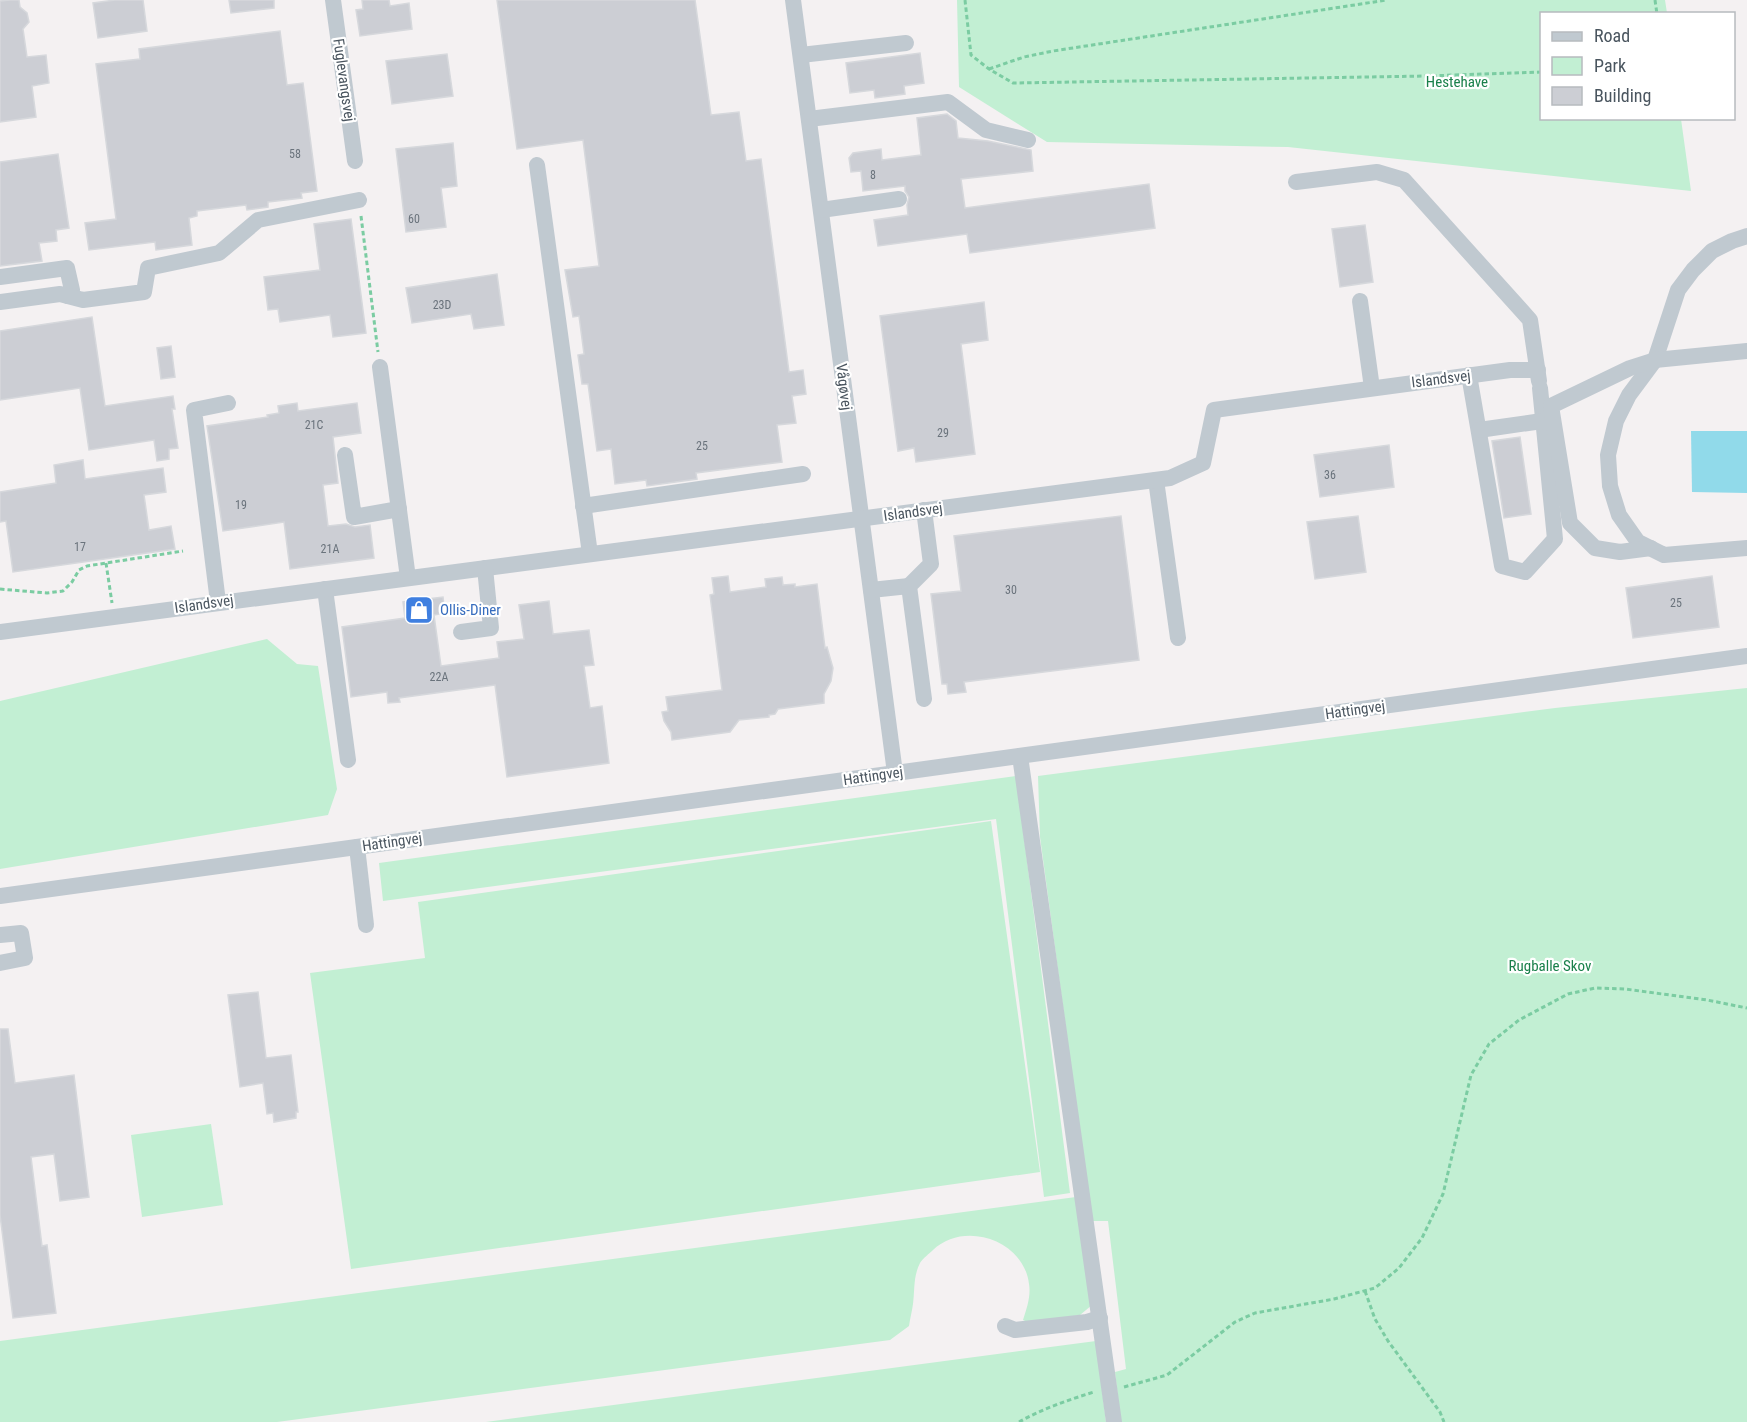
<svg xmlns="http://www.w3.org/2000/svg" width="1747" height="1422" font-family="'Roboto Condensed',sans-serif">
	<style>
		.green { fill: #c2efd3 }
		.water { fill: #91daea }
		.building { fill: #ccced4; stroke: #d6d8dc; stroke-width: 1.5 }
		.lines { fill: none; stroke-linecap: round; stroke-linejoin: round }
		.path { stroke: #7bcca2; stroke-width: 3; stroke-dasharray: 4.5 3; stroke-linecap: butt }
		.minor { stroke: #c0c9d0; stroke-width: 16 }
		.labels { text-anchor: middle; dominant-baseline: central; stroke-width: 4.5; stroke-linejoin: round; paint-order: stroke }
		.number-label { font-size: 12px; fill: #6a737c }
		.street-label { font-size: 15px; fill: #4a555f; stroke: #fff }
		.park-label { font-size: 15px; fill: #1a804b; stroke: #fff }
		.shop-label { font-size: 15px; fill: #366cbe; stroke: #fff; text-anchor: start }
	</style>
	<rect width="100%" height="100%" fill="#f4f1f2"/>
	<g class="green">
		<polygon points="957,0 1665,0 1667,13 1542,14 1542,118 1681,119 1691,191 1288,147 1047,142 959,87"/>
		<polygon points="267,639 297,664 318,666 337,789 328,815 0,869 0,701"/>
		<polygon points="1747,688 1747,1422 1121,1422 1115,1372 1126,1369 1108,1221 1092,1221 1040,837 1038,776 1555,708"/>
		<polygon points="1016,776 1070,1193 1044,1197 996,819 383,901 379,863"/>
		<polygon points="991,821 1040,1172 351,1269 310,973 425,958 418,902"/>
		<polygon points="211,1124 223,1205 142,1217 131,1135"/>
		<path d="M 1076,1197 L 1092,1305 L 1080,1315 L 1032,1324 L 1023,1320 C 1027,1308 1031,1296 1029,1284 C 1024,1240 964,1220 933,1250 C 929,1254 923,1258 920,1263 C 913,1277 915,1289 913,1304 C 912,1311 910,1319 909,1326 L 890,1340 L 277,1422 L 0,1422 L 0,1341 Z"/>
		<polygon points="1096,1341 1106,1422 486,1422"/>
	</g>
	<polygon class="water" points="1691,431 1747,431 1747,493 1692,492"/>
	<g class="building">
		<polygon points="10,0 19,0 20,7 27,13 29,22 23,29 27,57 46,55 49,83 32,86 36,117 0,122 0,1"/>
		<polygon points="115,0 143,0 147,31 98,38 93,3"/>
		<polygon points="229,0 274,0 274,8 231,13"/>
		<polygon points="362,0 389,0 390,6 409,3 412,29 360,36 356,10 363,9"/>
		<polygon points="497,0 695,0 711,115 739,112 746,161 761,159 789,372 803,370 806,394 792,396 796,423 777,425 782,462 696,473 697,479 647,486 646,480 615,484 611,449 597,451 588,384 582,384 578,355 584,354 579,316 573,317 565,270 599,266 583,140 517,149"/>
		<polygon points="280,31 287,85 303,83 317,191 301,193 302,198 268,202 268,207 247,210 246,205 197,211 197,216 189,218 192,245 156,250 155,242 89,250 85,223 116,219 96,64 140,59 139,49"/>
		<polygon points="920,53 924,83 904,86 905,94 875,98 874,90 850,93 846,63"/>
		<polygon points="447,54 453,96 392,104 386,61"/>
		<polygon points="947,114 956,121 958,138 988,141 1031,150 1033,171 961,179 965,208 1149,184 1155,228 970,253 967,234 878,246 874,220 908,215 907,205 909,197 905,191 905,186 863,191 861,171 851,172 849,158 853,153 881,149 882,160 921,155 917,118"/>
		<polygon points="453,143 457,186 441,188 446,227 406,232 396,149"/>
		<polygon points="58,154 69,228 56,230 57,241 39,243 42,261 0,266 0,162"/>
		<polygon points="351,219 366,333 333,337 330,315 280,322 278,309 268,310 264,277 320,270 314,224"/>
		<polygon points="1365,225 1373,282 1340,287 1332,229"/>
		<polygon points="497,274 504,325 474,329 471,314 412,323 406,288"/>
		<polygon points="984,302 988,340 961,344 975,454 916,462 914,448 898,451 880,316"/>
		<polygon points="92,317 105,406 173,396 175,409 172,409 178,448 169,449 169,459 157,461 154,440 89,450 80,388 0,400 0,331"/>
		<polygon points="171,346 175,377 161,379 157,348"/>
		<polygon points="297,403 298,411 357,403 361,433 333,437 338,483 323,485 328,526 346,524 355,527 370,525 374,558 290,569 284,522 223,531 207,426 268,417 267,415 279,413 278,406"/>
		<polygon points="1520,437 1531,514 1504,518 1492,441"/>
		<polygon points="1389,445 1394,487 1320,497 1314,455"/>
		<polygon points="83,460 85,479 163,468 166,492 144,495 149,530 171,526 175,549 13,572 6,521 0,522 0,492 56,483 54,465"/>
		<polygon points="1121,516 1139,660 964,682 966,692 948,694 947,684 942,684 931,594 961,591 954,536"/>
		<polygon points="1358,516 1366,572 1315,579 1307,522"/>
		<polygon points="728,576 730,592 766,587 765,579 782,577 783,585 795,584 795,587 817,584 825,648 827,647 833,668 831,681 824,694 824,703 778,709 775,714 769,715 769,717 739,720 730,732 672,740 671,732 664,721 662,712 668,711 666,697 722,690 710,595 714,594 712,578"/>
		<polygon points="1712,576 1719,627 1633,638 1626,588"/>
		<polygon points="443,597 445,613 434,615 441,666 499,658 497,642 524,639 519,605 549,601 553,634 589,630 594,665 584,666 590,708 602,706 609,763 507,777 495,685 399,698 400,702 388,703 387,692 351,697 342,627 405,618 403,602"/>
		<polygon points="258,992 266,1058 291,1055 298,1112 296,1112 296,1118 274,1122 273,1113 267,1114 263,1083 240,1087 228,995"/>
		<polygon points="0,1029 8,1029 15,1083 74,1075 89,1197 60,1201 54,1154 31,1157 42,1246 47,1245 56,1313 13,1318 0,1215"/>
	</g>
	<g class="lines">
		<g class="path">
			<polyline points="965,0 971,55 989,69 1013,83 1426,76 1542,72"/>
			<polyline points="1655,0 1657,14"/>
			<polyline points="989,69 1024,57 1053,51 1387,0"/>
			<polyline points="361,216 378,352"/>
			<polyline points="106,563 112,603"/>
			<polyline points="0,589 47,593 63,591 72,582 79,570 87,566 183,551"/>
			<polyline points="1365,1291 1375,1319 1388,1341 1440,1412 1444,1422"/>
			<polyline points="1124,1387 1167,1375 1235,1322 1255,1313 1334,1299 1375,1288 1399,1268 1422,1238 1443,1194 1471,1075 1489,1044 1519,1020 1568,994 1595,988 1625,989 1707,1000 1747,1008"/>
			<path d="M 1019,1422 C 1042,1409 1068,1400 1094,1392"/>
		</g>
		<g class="minor">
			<polyline points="333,0 355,161"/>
			<polyline points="793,0 895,773"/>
			<polyline points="801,55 906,43"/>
			<polyline points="809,119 948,102 986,130 1028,140"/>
			<polyline points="537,165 590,554"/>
			<polyline points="1296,182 1377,172 1404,180 1530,320 1539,381"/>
			<polyline points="821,210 899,199"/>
			<polyline points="1747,236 1732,241 1712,251 1693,270 1678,290 1655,360 1629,395 1616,421 1608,455 1610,486 1619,515 1638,542 1664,555 1747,548"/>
			<polyline points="0,277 67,268 72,290 68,296"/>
			<polyline points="1360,301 1372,388"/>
			<polyline points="0,302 60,294 83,300 144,292 148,268 219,253 258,220 359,200"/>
			<polyline points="380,367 408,578"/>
			<polyline points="1469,375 1502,566 1525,572 1555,539 1540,388"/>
			<polyline points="1479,430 1542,421"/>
			<polyline points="345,455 354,517 399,509"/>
			<polyline points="1156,480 1178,638"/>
			<polyline points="583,506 803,474"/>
			<polyline points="1651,548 1620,552 1595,548 1570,523 1551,406 1630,368 1655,360 1747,351"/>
			<polyline points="325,589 348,760"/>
			<polyline points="871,590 909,586"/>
			<polyline points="218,602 194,410 228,403"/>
			<polyline points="0,632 1170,478 1203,463 1214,410 1510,370 1538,370"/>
			<polyline points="461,632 491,628 485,568"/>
			<polyline points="924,699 909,586 931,564 924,510"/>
			<polyline points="1020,756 1114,1422"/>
			<polyline points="357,847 366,925"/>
			<polyline points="0,896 1747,656"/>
			<polyline points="0,935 21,933 25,958 0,963"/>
			<polyline points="1005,1326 1015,1330 1087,1322 1100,1318"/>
		</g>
	</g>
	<defs>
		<g id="shop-square" transform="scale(1.5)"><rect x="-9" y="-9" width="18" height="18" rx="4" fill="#3f7fe0" stroke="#fff"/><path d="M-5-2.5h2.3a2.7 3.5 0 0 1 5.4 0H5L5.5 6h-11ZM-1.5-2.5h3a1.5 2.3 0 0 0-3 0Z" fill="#fff"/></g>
	</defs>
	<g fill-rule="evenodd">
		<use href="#shop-square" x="419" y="610"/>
	</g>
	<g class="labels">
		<g class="number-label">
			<text x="295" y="154">58</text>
			<text x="873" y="175">8</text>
			<text x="414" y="219">60</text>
			<text x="442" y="305">23D</text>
			<text x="314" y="425">21C</text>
			<text x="943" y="433">29</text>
			<text x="702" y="446">25</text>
			<text x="1330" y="475">36</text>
			<text x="241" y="505">19</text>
			<text x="80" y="547">17</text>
			<text x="330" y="549">21A</text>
			<text x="1011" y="590">30</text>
			<text x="1676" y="603">25</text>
			<text x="439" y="677">22A</text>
		</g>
		<g class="street-label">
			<text transform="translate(344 80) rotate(82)">Fuglevangsvej</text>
			<text transform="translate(1441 379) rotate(-7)">Islandsvej</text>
			<text transform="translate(844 387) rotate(83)">Vågøvej</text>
			<text transform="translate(913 512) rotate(-8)">Islandsvej</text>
			<text transform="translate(204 604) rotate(-8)">Islandsvej</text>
			<text transform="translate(1355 710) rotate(-8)">Hattingvej</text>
			<text transform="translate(873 776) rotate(-8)">Hattingvej</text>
			<text transform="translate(392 842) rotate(-8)">Hattingvej</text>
		</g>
		<g class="park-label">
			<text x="1457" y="82">Hestehave</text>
			<text x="1550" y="966">Rugballe Skov</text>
		</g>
		<g class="shop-label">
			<text x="440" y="610">Ollis-Diner</text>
		</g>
	</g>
	<rect x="1540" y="12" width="195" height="108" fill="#ffffff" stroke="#b7bbbf" stroke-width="1.5"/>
	<rect x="1552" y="32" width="30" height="9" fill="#c0c9d0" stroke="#b7bbbf" stroke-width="1.5"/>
	<text x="1594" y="42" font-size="18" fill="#4a555f">Road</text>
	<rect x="1552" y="57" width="30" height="18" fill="#c2efd3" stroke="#b7bbbf" stroke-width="1.5"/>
	<text x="1594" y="72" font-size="18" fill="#4a555f">Park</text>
	<rect x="1552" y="87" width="30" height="18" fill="#ccced4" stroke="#b7bbbf" stroke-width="1.5"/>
	<text x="1594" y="102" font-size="18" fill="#4a555f">Building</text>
</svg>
